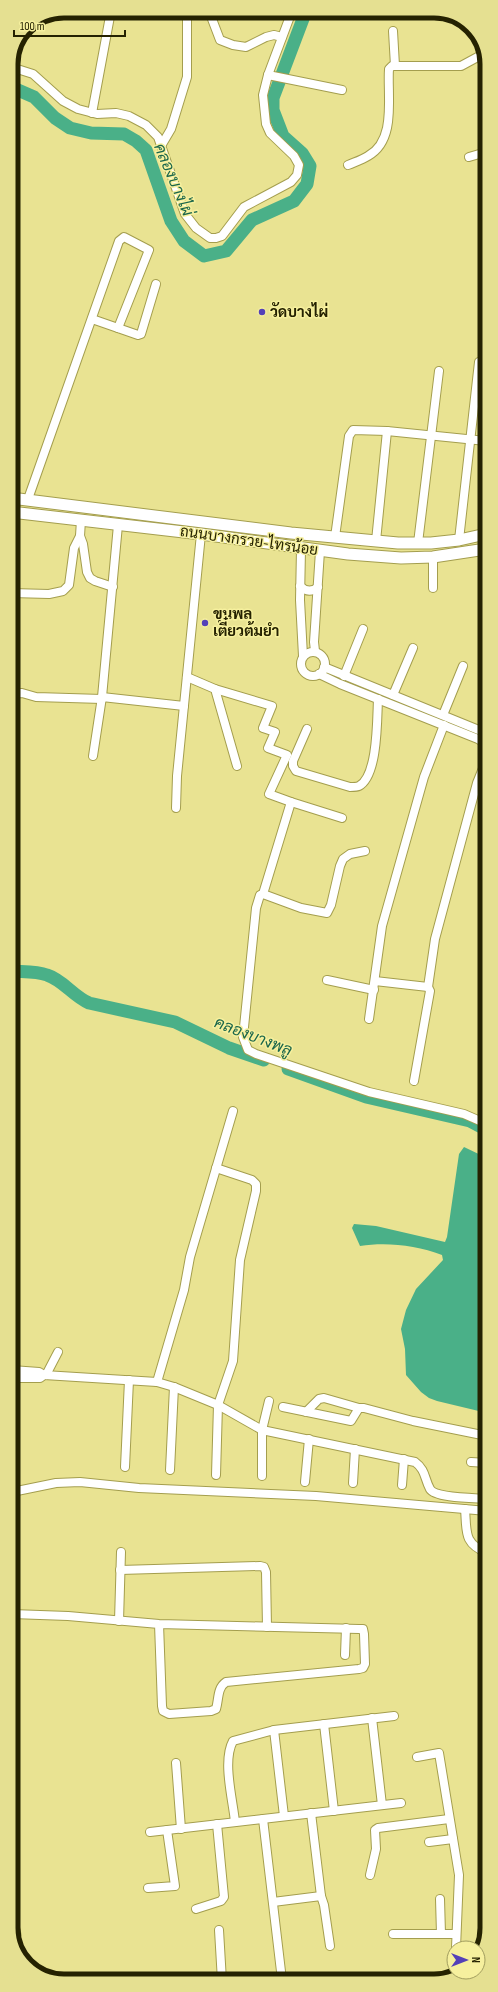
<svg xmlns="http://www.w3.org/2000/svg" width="498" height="1992" font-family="'Sofia Sans Condensed',Sarabun,sans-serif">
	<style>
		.water { fill: #4ab088 }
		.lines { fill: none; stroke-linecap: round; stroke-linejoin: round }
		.river { stroke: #4ab088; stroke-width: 13 }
		.street-casing { stroke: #a49e4e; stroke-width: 10 }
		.secondary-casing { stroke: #a49e4e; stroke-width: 13 }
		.primary-casing { stroke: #a49e4e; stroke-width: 15 }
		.street { stroke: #fff; stroke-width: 8 }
		.secondary { stroke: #fff; stroke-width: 11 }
		.primary { stroke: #fff; stroke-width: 13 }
		.poi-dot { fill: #5441b8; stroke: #f6f09e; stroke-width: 1.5 }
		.labels { text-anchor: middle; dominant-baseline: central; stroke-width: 3; stroke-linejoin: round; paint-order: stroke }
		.poi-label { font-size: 15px; font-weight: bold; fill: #252201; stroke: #f6f09e; text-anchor: start }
		.street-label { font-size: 15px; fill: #252201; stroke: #f6f09e }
		.water-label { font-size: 16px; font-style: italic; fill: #1b664b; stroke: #f6f09e }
		.rim { fill: none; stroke: #252201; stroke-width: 5 }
	</style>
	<rect width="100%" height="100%" fill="#e9e392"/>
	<path class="water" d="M 464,1147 L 487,1158 L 487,1413 L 437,1401 L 429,1398 L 421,1392 L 406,1375 L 405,1349 L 401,1329 L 406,1310 L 416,1289 L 443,1260 L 442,1255 C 416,1245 386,1242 360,1246 L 352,1228 L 354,1224 L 376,1226 L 445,1242 L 447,1237 L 459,1154 Z"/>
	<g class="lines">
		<g class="river">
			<polyline points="11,87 34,97 55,118 70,128 91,133 124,134 136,141 146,150 171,221 184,241 204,256 226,251 252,220 294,201 307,184 310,166 302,153 283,136 273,110 273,98 306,11"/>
			<path d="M 11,971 C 22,972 36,971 47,975 C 63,980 73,996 89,1003 L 175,1022 L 229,1048 L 264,1060"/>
			<polyline points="288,1069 366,1097 470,1121 487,1130"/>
		</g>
		<g class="street-casing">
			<g id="street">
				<polyline points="212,19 220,40 233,45 246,47 266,37 274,35 282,37"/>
				<polyline points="393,31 395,66"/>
				<polyline points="11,67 33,74 63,101 78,109 97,114 116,113 129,116 146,125 158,137 185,214 196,228 210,238 216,238 222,236 244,207 291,182 297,175 299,165 294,156 270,133 266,124 263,95 268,75 292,11"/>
				<polyline points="268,75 342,90"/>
				<polyline points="92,113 111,11"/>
				<polyline points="161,146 171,129 187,77 187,11"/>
				<polyline points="469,157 486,152"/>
				<path d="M 348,165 C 355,162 362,160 368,156 C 397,140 387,96 389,69 L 392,66 L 461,66 L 485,53"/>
				<polyline points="92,319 138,335 141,334 156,284"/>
				<polyline points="28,499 119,241 124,237 149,250 118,328"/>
				<polyline points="81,520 80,536 83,544 87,572 90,578 95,581 113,587"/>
				<polyline points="335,537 349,436 353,430 387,431 486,441"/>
				<polyline points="459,540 479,362"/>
				<polyline points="376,541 387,431"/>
				<polyline points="418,543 439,371"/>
				<polyline points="301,549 300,600 303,656"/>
				<polyline points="433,557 433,588"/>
				<path d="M 300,586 C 306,592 312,592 318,587"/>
				<polyline points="11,593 49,594 63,591 69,585 74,548 80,536"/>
				<polyline points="315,651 314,642 320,551"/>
				<circle cx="313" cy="664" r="12"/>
				<polyline points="324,667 486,733"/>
				<polyline points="319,674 340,684 478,739 486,744"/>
				<polyline points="344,676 363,629"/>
				<polyline points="187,677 215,689 237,766"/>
				<polyline points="215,689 272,706 263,728 275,732 268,748 287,755 269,794 291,802 263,894"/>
				<polyline points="11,694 22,693 36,697 102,699"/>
				<polyline points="393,695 413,648"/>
				<polyline points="102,697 184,706"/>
				<polyline points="443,715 463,666"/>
				<path d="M 307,729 L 293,761 L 293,766 L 296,771 L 350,787 C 352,787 357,787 359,786 C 378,776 377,719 378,699"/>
				<polyline points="93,756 102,697 118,525"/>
				<polyline points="291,802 342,818"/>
				<polyline points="176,808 177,776 201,534"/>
				<polyline points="365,851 350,854 343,859 340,866 331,905 327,913 301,908 263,894 260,895 256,908 243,1037 248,1050 256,1054 369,1092 464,1114 487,1124"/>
				<polyline points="483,950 486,936"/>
				<polyline points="327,980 374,990"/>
				<polyline points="375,981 428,987 430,991 414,1081"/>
				<polyline points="428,987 435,939 477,783 486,761"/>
				<polyline points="369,1019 382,926 424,777 444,725"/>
				<polyline points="216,1168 252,1180 256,1184 256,1191 240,1260 233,1361 218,1405 216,1475"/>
				<polyline points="12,1370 39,1372 44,1375 40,1378 12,1378"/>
				<path d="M 44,1375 L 157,1382 L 174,1387 L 218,1405 L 262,1430 L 415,1462 C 426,1470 424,1478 430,1489 C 435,1498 475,1498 487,1499"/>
				<polyline points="46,1375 58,1352"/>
				<polyline points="157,1382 184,1290 190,1257 233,1111"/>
				<polyline points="283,1407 351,1421 359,1408 364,1408 413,1421 487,1436"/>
				<polyline points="306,1412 319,1399 324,1398 359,1408"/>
				<polyline points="471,1462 487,1463"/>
				<polyline points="125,1467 129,1380"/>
				<polyline points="170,1470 174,1387"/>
				<polyline points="262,1476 262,1430 269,1401"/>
				<polyline points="305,1482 309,1439"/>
				<polyline points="353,1483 355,1449"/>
				<polyline points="402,1485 404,1459"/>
				<polyline points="12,1492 56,1483 80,1482 139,1488 316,1496 487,1511"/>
				<path d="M 465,1509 C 467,1532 463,1543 487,1553"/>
				<polyline points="120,1570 260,1566 264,1567 266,1572 267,1627"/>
				<path d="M 12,1614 L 68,1616 L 159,1624 L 359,1629 L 363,1629 L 364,1634 L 365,1664 L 363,1668 L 359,1669 L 226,1682 C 217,1688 219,1699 216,1709 L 211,1711 L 169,1714 L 163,1711 L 162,1706 L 159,1624"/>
				<polyline points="119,1621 121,1552"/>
				<polyline points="345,1655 346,1628"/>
				<polyline points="372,1718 382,1805"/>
				<polyline points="324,1724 334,1811"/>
				<polyline points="274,1730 284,1816"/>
				<polyline points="417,1757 439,1753 459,1875 456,1948"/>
				<polyline points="176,1763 181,1829"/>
				<polyline points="311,1813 321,1896 324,1905 330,1946"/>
				<polyline points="263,1819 282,1980"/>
				<path d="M 235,1822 C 233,1800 222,1761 233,1741 L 274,1730 L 394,1716"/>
				<polyline points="150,1832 401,1803"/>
				<polyline points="429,1842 453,1839"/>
				<polyline points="370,1875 376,1849 375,1830 378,1828 449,1819"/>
				<polyline points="148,1888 175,1886 167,1830"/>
				<polyline points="440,1899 441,1934"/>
				<polyline points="273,1902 321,1896"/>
				<polyline points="196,1909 221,1901 224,1897 217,1824"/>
				<polyline points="219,1930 222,1981"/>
				<polyline points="393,1934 456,1934"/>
				<polyline points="455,1973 455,1972"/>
				<polyline points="54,1978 70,1981"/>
				<polyline points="400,1980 407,1978"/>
			</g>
		</g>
		<g class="secondary-casing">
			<g id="secondary">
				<polyline points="11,498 291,533 398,543 431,543 459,540 486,534"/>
				<polyline points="11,512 201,534 348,554 401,558 433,557 486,549"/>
				<polyline points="12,1914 14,1942"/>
			</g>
		</g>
		<g class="primary-casing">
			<polyline id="primary" points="12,1925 14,1935"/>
		</g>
		<use href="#street" class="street"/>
		<use href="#secondary" class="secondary"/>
		<use href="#primary" class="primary"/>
	</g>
	<g class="poi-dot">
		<circle cx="262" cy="312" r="4"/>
		<circle cx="205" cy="623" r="4"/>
	</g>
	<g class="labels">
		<g class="poi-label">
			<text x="270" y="312">วัดบางไผ่</text>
			<text x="213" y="614">ขุนพล<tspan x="213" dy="17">เตี๋ยวต้มยำ</tspan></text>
		</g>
		<g class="street-label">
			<text transform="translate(249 541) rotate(8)">ถนนบางกรวย-ไทรน้อย</text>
		</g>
		<g class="water-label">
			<text transform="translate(173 180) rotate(67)">คลองบางไผ่</text>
			<text transform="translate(253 1037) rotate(21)">คลองบางพลู</text>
		</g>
	</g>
	<path d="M0 0H498V1992H0ZM64 18H434A46 46 0 0 1 480 64V1928A46 46 0 0 1 434 1974H64A46 46 0 0 1 18 1928V64A46 46 0 0 1 64 18Z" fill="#e5e091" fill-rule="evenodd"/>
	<path class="rim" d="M64 18H434A46 46 0 0 1 480 64V1928A46 46 0 0 1 434 1974H64A46 46 0 0 1 18 1928V64A46 46 0 0 1 64 18Z"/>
	<g transform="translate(466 1960) rotate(90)"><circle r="19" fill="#f6f09e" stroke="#a29e5f"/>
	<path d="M0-3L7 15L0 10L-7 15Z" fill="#5441b8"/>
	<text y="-6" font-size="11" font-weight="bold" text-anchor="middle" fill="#252201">N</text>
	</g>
	<path d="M14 30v6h111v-6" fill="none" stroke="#252201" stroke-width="2"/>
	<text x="20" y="30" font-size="12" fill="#252201" stroke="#f6f09e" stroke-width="3" paint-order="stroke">100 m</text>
</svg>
